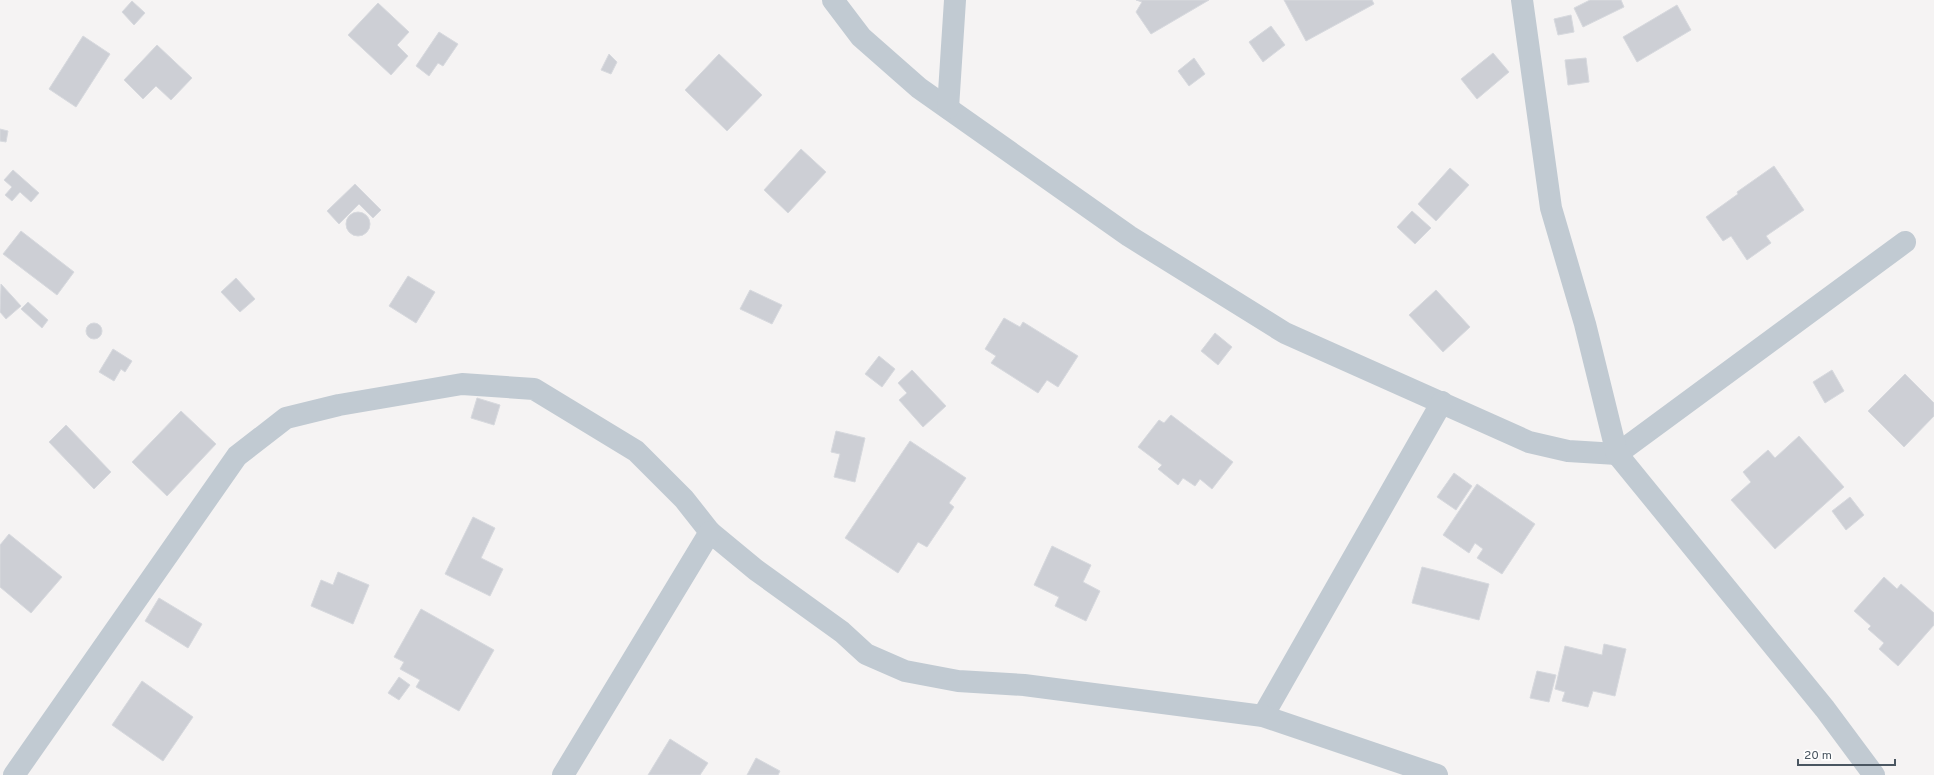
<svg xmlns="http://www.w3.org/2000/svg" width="1934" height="775" font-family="Overpass,sans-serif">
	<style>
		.building { fill: #cdcfd5; stroke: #d7d9de }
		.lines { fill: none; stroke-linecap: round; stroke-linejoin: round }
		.street { stroke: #c1cad2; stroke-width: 22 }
	</style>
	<rect width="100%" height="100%" fill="#f5f3f3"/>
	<g class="building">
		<polygon points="1136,0 1209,0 1151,34 1136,12 1142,2"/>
		<polygon points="1284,0 1372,0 1374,4 1306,41"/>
		<polygon points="1590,0 1621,0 1624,7 1583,27 1574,8"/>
		<polygon points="132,1 145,13 134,25 122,12"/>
		<polygon points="378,3 409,32 397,45 408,56 391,75 348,35"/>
		<polygon points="1677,5 1691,30 1637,62 1623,37"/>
		<polygon points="1571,15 1574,32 1558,35 1554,19"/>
		<polygon points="1271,26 1285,45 1263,62 1249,42"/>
		<polygon points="439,32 458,44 443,66 438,63 429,76 416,66"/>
		<polygon points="83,36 110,54 76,107 49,89"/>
		<polygon points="157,45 192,78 171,100 156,86 143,99 124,80"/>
		<polygon points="1493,53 1509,72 1477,99 1461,79"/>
		<polygon points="609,54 617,62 611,74 601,70"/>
		<polygon points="719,54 762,95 727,131 685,90"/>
		<polygon points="1194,58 1205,74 1189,86 1178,71"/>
		<polygon points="1586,58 1589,82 1568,85 1565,60"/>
		<polygon points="0,129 8,131 6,142 0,141"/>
		<polygon points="801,149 826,172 788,213 764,190"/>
		<polygon points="1774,166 1804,210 1766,236 1771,243 1747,260 1731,236 1723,241 1706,217 1738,194 1737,192"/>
		<polygon points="1450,168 1469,185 1436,221 1418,204"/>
		<polygon points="13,170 39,193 31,202 20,192 12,201 5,195 12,187 4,180"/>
		<polygon points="355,184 381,210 373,218 359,204 339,224 327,211"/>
		<polygon points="1412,211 1431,228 1415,244 1397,227"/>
		<circle cx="358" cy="224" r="12"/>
		<polygon points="21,231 74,272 57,295 3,254"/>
		<polygon points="408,276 435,292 416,323 389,306"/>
		<polygon points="236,278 255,299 240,312 221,292"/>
		<polygon points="1,284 21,306 6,319 0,312"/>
		<polygon points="750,290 782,305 772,324 740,309"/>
		<polygon points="1436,290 1470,327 1443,352 1409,315"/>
		<polygon points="28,302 48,320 42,328 21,309"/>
		<polygon points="1004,318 1020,327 1023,322 1078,356 1058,387 1047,380 1038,393 991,363 996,356 985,349"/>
		<circle cx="94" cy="331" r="8"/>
		<polygon points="1215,333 1232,347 1218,365 1201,351"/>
		<polygon points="113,349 132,361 125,372 121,369 114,381 99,372"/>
		<polygon points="879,356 895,369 882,387 865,374"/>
		<polygon points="912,370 946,406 923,427 899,400 907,393 898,383"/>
		<polygon points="1832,370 1844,391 1825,403 1813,382"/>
		<polygon points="1905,374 1934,403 1934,416 1904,447 1868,411"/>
		<polygon points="477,398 500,405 494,425 471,418"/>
		<polygon points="181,411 216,444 167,496 132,462"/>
		<polygon points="1171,415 1233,462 1212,489 1200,479 1195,486 1183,478 1178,485 1158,469 1162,465 1138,447 1159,420 1164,423"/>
		<polygon points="66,425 111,472 94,489 49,442"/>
		<polygon points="836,431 865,438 855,482 834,477 840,454 831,452"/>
		<polygon points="1799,436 1844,487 1775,549 1731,500 1751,482 1743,472 1768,450 1775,458"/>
		<polygon points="910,441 966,478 949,503 954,507 927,547 918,542 898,573 845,538"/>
		<polygon points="1454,473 1472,486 1456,510 1437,497"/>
		<polygon points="1477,484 1535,524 1502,574 1477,558 1483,549 1475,543 1469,553 1443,535"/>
		<polygon points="1850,497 1864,515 1846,530 1832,511"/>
		<polygon points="473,517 495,528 481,558 503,569 490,596 445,574"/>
		<polygon points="9,534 62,577 31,613 0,587 0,545"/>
		<polygon points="1052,546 1091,565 1083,582 1100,591 1086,621 1055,606 1059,597 1034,585"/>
		<polygon points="1422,567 1489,584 1479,620 1412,603"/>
		<polygon points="338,572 369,585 353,624 311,606 321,580 333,585"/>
		<polygon points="1884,577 1897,589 1901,584 1934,613 1934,625 1898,666 1879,649 1884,643 1868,629 1871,626 1854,611"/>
		<polygon points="159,598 202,624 188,648 145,621"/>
		<polygon points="421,609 494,650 459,711 416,687 420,680 400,669 404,662 394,657"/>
		<polygon points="1604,644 1626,649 1615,696 1593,691 1588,707 1562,701 1565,692 1555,689 1565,646 1602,655"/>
		<polygon points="1537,671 1556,675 1549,702 1530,698"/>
		<polygon points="399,677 410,685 399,700 388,693"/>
		<polygon points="142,681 193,717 163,761 112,725"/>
		<polygon points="670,739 708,763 700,775 648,775"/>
		<polygon points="756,758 780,771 778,775 747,775"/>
	</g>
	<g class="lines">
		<g class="street">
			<polyline points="833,0 861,37 919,88 1129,236 1285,333 1529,442 1568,451 1617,454 1905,242"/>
			<polyline points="1522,0 1551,208 1585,324 1617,454 1825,709 1874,775"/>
			<polyline points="948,108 955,0"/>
			<polyline points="1263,716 1442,402"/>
			<polyline points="14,775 237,456 286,418 339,405 462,384 534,389 636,451 684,499 710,532 756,570 842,632 866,654 905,671 958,681 1024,685 1263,716 1437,775"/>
			<polyline points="563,775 710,532"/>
		</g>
	</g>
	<path d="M1798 759v6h97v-6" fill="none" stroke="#4a5661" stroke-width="2"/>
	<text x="1804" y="759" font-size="12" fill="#4a5661" stroke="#ffffff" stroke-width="3" paint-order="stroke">20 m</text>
</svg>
